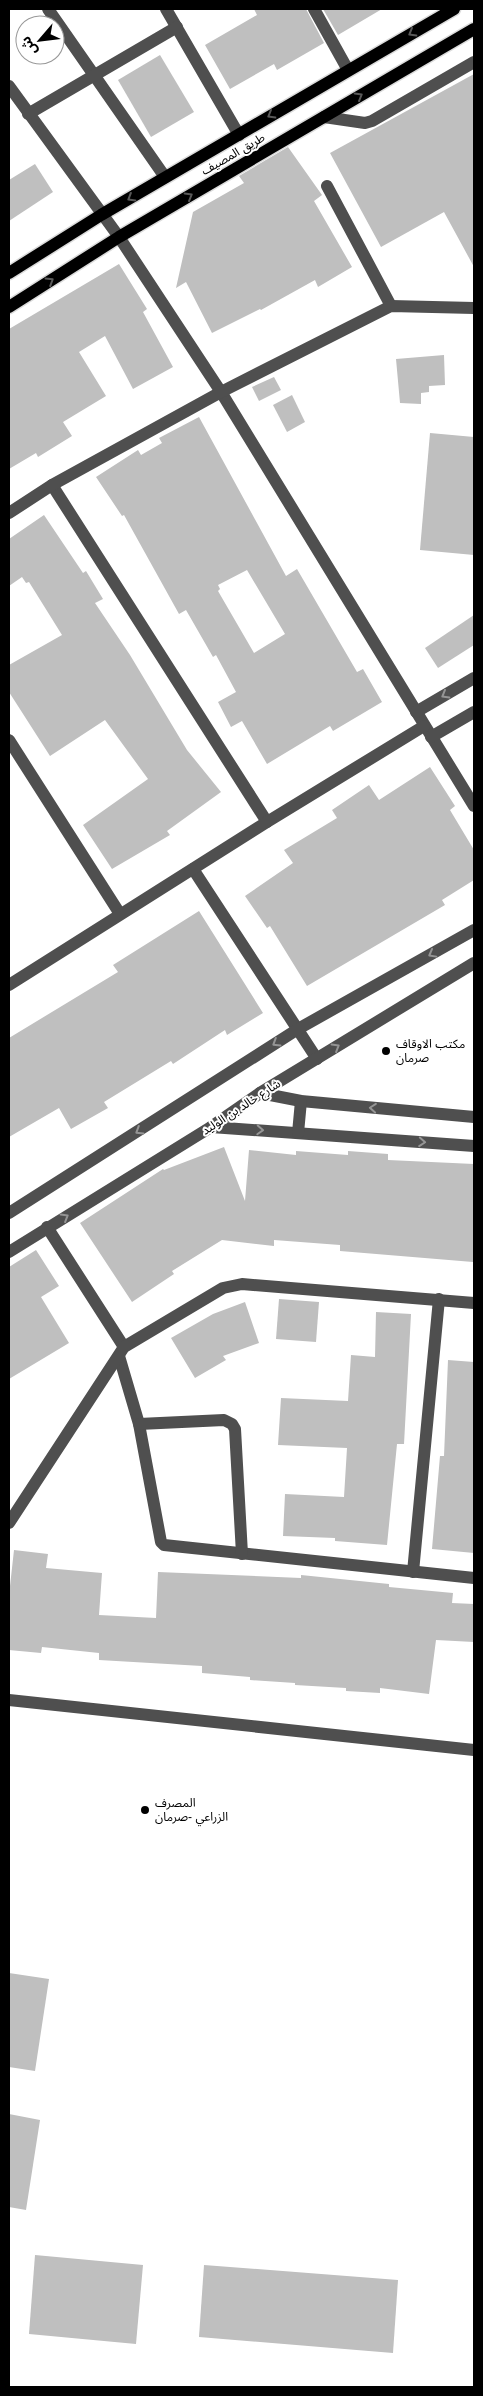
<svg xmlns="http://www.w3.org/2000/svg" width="483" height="2396" font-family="Arial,'Noto Sans Arabic',sans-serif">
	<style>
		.building { fill: #bfbfbf; fill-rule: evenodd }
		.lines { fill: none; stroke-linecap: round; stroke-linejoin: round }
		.major-casing { stroke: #dbdbdb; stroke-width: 15 }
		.minor { stroke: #4f4f4f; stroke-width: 12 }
		.major { stroke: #000; stroke-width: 12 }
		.oneway { stroke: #595959 }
		.oneway2 { stroke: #959595 }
		.poi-dot { fill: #000; stroke: #fff; stroke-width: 2 }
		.labels { text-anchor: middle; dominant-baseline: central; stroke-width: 4; stroke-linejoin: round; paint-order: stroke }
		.street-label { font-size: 12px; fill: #000; stroke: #fff }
		.poi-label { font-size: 12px; fill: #000; stroke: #fff; text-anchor: start }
	</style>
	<rect width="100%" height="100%" fill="#fff"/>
	<g class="building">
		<polygon points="254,9 306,9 324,43 277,70 274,64 230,89 205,45 257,15"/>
		<polygon points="323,9 382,9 338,35"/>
		<polygon points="160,55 194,112 151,137 118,80"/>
		<polygon points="474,74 474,267 444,212 381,247 330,153"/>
		<polygon points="288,147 322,195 314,201 352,267 318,287 315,280 261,310 260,309 212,333 186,282 176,288 193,212 244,183 239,176"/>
		<polygon points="35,164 53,192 9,221 9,180"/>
		<polygon points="119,264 147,309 143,312 173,367 133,389 105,336 79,352 106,396 63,422 72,436 38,457 36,453 9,469 9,329"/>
		<polygon points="444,355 445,385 429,386 429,392 421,393 421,404 400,403 396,359"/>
		<polygon points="274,377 281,390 259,401 252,387"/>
		<polygon points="292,395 305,422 287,432 273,405"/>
		<path d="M 199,417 L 286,576 L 297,569 L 357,672 L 363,669 L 382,702 L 333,731 L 330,726 L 267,764 L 242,721 L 231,727 L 218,702 L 236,692 L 216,655 L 213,657 L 186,610 L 179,614 L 124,515 L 122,516 L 96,477 L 138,450 L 141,455 L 162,443 L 159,438 ZM 247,570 L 285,634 L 254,653 L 218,591 L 220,589 L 218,585 Z"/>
		<polygon points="430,433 474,437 474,555 420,550"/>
		<polygon points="44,515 83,573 86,571 103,599 95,603 130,655 187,750 221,792 167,831 170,835 112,869 83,825 148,779 105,720 50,756 9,692 9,665 62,635 29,582 26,583 22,577 9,586 9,539"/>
		<polygon points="474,615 474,645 438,668 425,648"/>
		<polygon points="430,767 455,806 450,810 474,850 474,880 442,900 445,905 307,986 270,926 267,928 245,896 293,863 284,850 337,818 332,810 369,785 379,800"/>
		<polygon points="199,911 263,1013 227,1035 225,1030 173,1064 171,1061 104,1102 108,1108 71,1129 59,1108 9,1137 9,1038 118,972 113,965"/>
		<polygon points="224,1147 245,1201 249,1150 296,1155 296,1151 348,1155 348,1151 388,1154 388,1160 474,1164 473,1262 340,1251 340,1245 274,1240 274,1246 222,1240 172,1271 174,1274 132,1302 80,1223 163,1169 164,1170"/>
		<polygon points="36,1250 59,1286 41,1297 69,1343 9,1379 9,1267"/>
		<polygon points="279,1299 319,1302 316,1342 276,1339"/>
		<polygon points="245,1302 259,1343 223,1356 226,1360 195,1378 171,1338 213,1314"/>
		<polygon points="376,1312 411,1314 404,1444 397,1444 387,1545 335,1541 335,1538 283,1536 285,1494 344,1497 347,1448 278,1445 281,1398 348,1401 351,1355 375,1357"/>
		<polygon points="448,1360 474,1362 474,1553 432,1549 440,1456 444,1456"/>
		<polygon points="14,1550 48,1554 46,1568 102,1573 99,1615 156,1618 158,1572 301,1578 301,1575 389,1584 389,1587 453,1593 452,1603 474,1604 474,1642 436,1640 429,1694 380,1688 380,1693 346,1691 346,1688 295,1685 295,1683 250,1680 250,1677 202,1673 202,1666 99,1660 99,1653 42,1647 41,1653 9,1650 9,1595"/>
		<polygon points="9,1973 49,1979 35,2071 9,2067"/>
		<polygon points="9,2114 40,2120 26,2210 9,2207"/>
		<polygon points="35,2255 143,2265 136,2344 29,2334"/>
		<polygon points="204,2265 398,2280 393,2353 199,2337"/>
	</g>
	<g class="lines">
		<g class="major-casing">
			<g id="major">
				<polyline points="9,273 101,215 454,9"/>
				<polyline points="9,307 119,237 474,29"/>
			</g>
		</g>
		<g class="minor">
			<polyline points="48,9 165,177"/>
			<polyline points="166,9 239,135"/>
			<polyline points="314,9 348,70"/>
			<polyline points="9,86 119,237 221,392 474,806"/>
			<polyline points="28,114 177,27"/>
			<polyline points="324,117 365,123 372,121 474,62"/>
			<polyline points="327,186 391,306"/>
			<polyline points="52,485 267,822"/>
			<polyline points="9,513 52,485 221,392 391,306 474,308"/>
			<polyline points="416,712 474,678"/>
			<polyline points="431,737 474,712"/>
			<polyline points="9,740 120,914"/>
			<polyline points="193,869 317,1059"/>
			<polyline points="9,985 267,822 424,726"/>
			<polyline points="260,1093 301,1101 474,1117"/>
			<polyline points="211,1127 474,1146"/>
			<polyline points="298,1133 301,1101"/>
			<polyline points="9,1213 298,1029 474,930"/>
			<polyline points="47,1227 124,1347"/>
			<polyline points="9,1252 211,1127 260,1093 474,963"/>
			<polyline points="119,1356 139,1424 161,1542 164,1545 474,1578"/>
			<polyline points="139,1424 224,1420 232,1424 235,1429 242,1554"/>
			<polyline points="9,1523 124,1347 223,1288 242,1284 474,1303"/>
			<polyline points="413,1572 439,1299"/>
			<polyline points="9,1700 474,1750"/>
		</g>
		<use href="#major" class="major"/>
	</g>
	<defs><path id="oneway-chevron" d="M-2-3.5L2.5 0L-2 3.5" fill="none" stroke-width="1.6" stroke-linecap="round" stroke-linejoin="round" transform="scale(1.25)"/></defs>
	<g class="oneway">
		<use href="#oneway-chevron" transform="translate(412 33) rotate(150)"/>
		<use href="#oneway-chevron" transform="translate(359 96) rotate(-30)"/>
		<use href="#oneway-chevron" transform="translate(271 115) rotate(150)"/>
		<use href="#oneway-chevron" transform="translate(189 196) rotate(-30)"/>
		<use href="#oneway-chevron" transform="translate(131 198) rotate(149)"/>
		<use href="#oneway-chevron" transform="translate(50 281) rotate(-32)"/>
	</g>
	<g class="oneway2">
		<use href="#oneway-chevron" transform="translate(445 695) rotate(150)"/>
		<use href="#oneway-chevron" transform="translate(432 954) rotate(151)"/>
		<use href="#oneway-chevron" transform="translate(276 1043) rotate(148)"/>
		<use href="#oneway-chevron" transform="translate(336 1047) rotate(-31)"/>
		<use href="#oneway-chevron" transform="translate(373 1108) rotate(-175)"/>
		<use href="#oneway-chevron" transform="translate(260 1130) rotate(3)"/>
		<use href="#oneway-chevron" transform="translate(139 1131) rotate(148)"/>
		<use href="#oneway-chevron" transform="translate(422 1142) rotate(4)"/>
		<use href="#oneway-chevron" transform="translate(65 1217) rotate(-31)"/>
	</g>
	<g class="poi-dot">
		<circle cx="386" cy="1051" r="5"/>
		<circle cx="145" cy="1810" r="5"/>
	</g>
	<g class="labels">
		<g class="street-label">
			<text transform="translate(233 154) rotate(-30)">طريق المصيف</text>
			<text transform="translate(241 1107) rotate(-33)">شارع خالد بن الوليد</text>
		</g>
		<g class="poi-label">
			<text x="396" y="1044">مكتب الاوقاف<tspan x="396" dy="14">صرمان</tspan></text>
			<text x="155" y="1803">المصرف<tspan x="155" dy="14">الزراعي -صرمان</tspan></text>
		</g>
	</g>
	<rect width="483" height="2396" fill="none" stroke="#000000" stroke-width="20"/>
	<g transform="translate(40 40) rotate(242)"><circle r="24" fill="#ffffff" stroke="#999999"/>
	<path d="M0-4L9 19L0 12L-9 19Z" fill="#000000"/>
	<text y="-8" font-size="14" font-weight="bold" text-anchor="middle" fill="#000000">ش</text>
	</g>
</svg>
